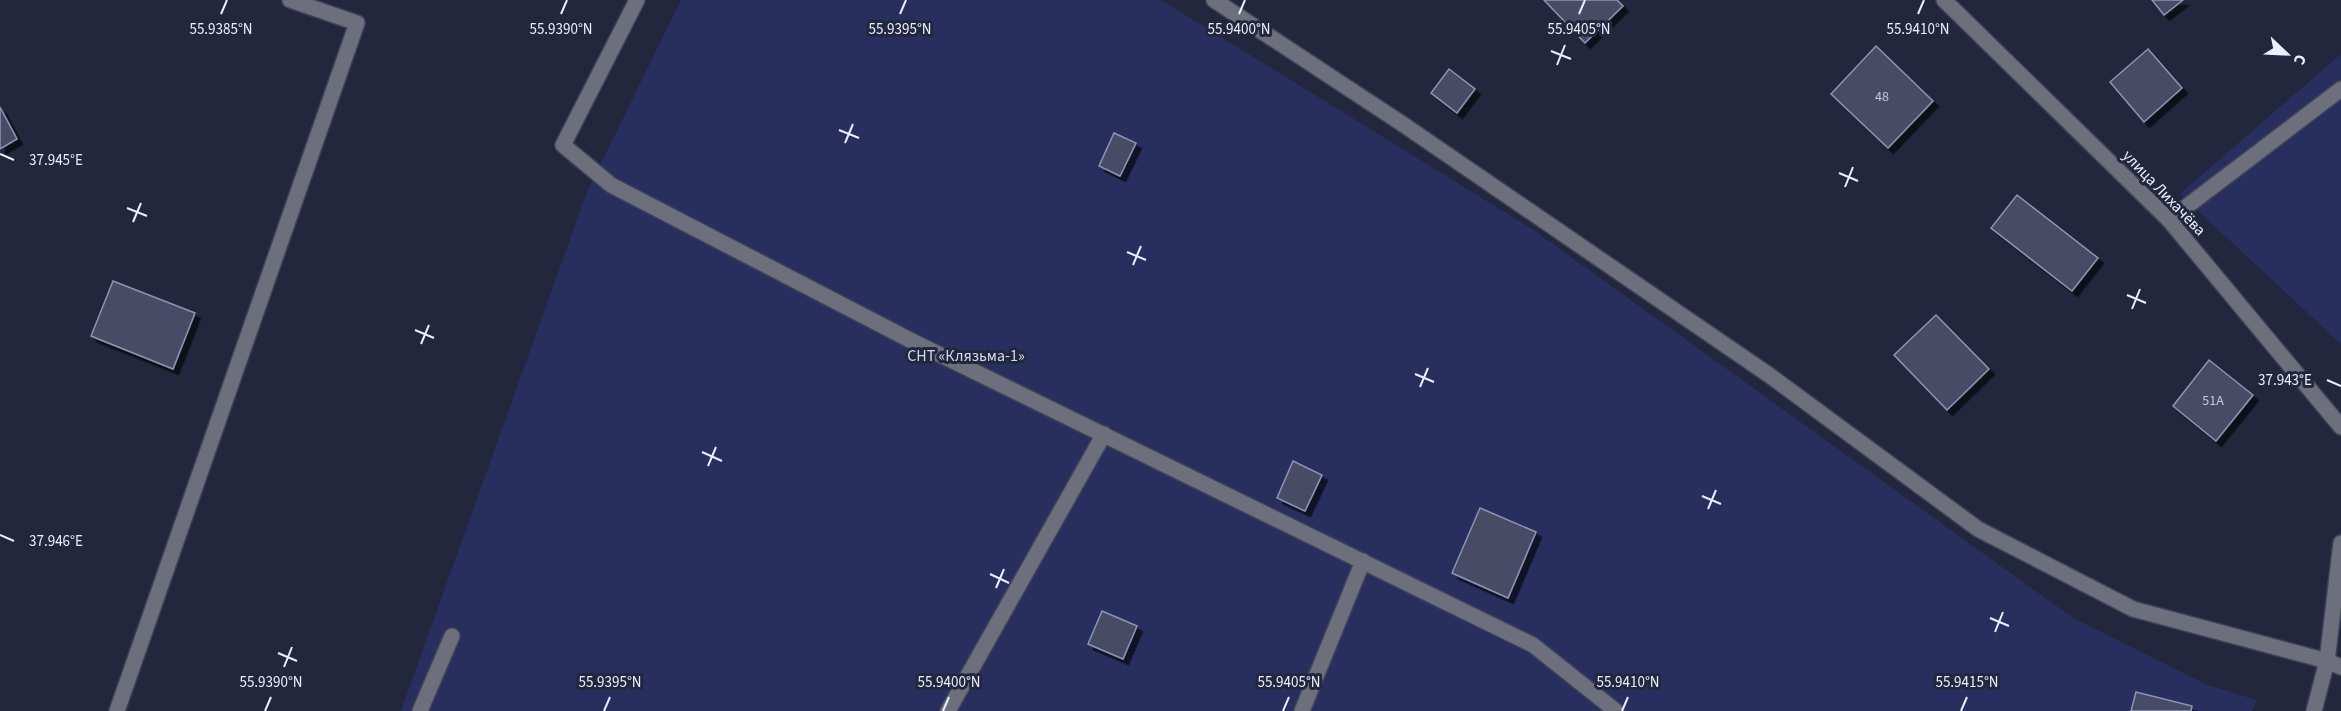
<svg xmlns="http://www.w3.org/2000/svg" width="2341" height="711" font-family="'Source Sans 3',sans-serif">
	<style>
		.green { fill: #282f5f }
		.building { fill: #474c66; stroke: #8d94b1; stroke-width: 1.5; filter: url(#shadow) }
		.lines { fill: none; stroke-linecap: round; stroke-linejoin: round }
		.lane-casing { stroke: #3f4359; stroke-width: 18 }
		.street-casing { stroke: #3f4359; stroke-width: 18 }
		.lane { stroke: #6d707c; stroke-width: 15 }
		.street { stroke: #6d707c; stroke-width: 15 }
		.ticks { fill: none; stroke: #ebefff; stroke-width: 2 }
		.labels { text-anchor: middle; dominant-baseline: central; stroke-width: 6; stroke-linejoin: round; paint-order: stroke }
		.number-label { font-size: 14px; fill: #c2c6d9 }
		.street-label { font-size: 16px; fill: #ebefff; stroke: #23273e }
		.park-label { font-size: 16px; fill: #d5daef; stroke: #23273e }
		.ticks-label { font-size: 15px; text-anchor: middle; fill: #ebefff; stroke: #23273e; stroke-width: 6; stroke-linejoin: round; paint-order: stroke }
	</style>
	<defs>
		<filter id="shadow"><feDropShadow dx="5.5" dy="5.5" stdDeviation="0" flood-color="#0009"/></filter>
	</defs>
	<rect width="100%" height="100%" fill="#23273e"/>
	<g class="green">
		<polygon points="681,0 1161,0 1532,229 2073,618 2207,685 2257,700 2252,711 401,711 587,192"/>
		<polygon points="2341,54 2341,344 2180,194"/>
	</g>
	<g class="building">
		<polygon points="1544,0 1617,0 1623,6 1585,43"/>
		<polygon points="2152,0 2183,0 2164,15"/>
		<polygon points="1876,46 1933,101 1888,148 1831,94"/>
		<polygon points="2148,49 2182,88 2144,122 2110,82"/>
		<polygon points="1449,69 1475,89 1457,113 1431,93"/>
		<polygon points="0,107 17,139 0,149"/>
		<polygon points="1114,133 1136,143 1120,176 1099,166"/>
		<polygon points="2017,195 2098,258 2072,291 1991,228"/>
		<polygon points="113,281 195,313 173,369 91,336"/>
		<polygon points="1936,315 1989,369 1947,410 1894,355"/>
		<polygon points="2209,360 2253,395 2216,441 2173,406"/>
		<polygon points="1293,461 1322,475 1305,511 1277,498"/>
		<polygon points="1480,508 1536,532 1508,598 1452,573"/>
		<polygon points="1102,611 1137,626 1123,659 1088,644"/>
		<polygon points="2136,692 2192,706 2191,711 2131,711"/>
	</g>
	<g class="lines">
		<g class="lane-casing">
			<g id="lane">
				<polyline points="637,0 563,145 611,185 910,340 1533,645 1616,711"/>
				<polyline points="1214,0 1404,125 1769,375 1978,529 2133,609 2327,661"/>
				<polyline points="2169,220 2341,89"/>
				<polyline points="117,711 357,23 290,0"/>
				<polyline points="420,711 452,636"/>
				<polyline points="948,711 1104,434"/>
				<polyline points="1302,711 1363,561"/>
			</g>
		</g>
		<g class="street-casing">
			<g id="street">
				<polyline points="1944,0 2169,220 2341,427"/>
				<polyline points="2327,661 2341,667"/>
				<polyline points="2314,711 2327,661 2341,543"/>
			</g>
		</g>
		<use href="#lane" class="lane"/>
		<use href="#street" class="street"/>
	</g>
	<path class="ticks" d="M 221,14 L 227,0M 561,14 L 567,0M 900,14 L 906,0M 1239,14 L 1245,0M 1579,14 L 1585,0M 1918,14 L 1924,0M 1551,51 L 1571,59M 1557,65 L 1565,45M 839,130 L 859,138M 845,143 L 853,124M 0,154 L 14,160M 1839,173 L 1858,181M 1845,187 L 1853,167M 127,208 L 147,216M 133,222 L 141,203M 1127,252 L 1146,260M 1133,265 L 1141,246M 2127,295 L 2146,303M 2132,309 L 2140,289M 415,330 L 434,338M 421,344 L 429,325M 1415,374 L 1434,382M 2327,380 L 2341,386M 1420,387 L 1428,368M 702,452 L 722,461M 708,466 L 716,447M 1702,496 L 1721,504M 1708,509 L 1716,490M 0,535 L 14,541M 990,574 L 1009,583M 996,588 L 1004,569M 1990,618 L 2009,626M 1995,632 L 2003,612M 278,653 L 297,661M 284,667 L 292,647M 265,711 L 271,697M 604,711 L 610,697M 943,711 L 949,697M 1283,711 L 1289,697M 1622,711 L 1628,697M 1961,711 L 1967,697"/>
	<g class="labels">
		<g class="number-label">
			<text x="1882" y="97">48</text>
			<text x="2213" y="401">51А</text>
		</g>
		<g class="street-label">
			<text transform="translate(2164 193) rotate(46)">улица Лихачёва</text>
		</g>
		<g class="park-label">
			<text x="966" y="356">СНТ «Клязьма-1»</text>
		</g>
	</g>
	<g class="ticks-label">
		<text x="221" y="34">55.9385°N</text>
		<text x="561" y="34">55.9390°N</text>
		<text x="900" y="34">55.9395°N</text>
		<text x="1239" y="34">55.9400°N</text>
		<text x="1918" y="34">55.9410°N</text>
		<text x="1579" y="34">55.9405°N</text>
		<text x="56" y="165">37.945°E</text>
		<text x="2285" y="385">37.943°E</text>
		<text x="56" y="546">37.946°E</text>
		<text x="271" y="687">55.9390°N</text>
		<text x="610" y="687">55.9395°N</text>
		<text x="949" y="687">55.9400°N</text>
		<text x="1289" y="687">55.9405°N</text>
		<text x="1628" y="687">55.9410°N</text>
		<text x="1967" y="687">55.9415°N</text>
	</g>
	<g transform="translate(2287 54) rotate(113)" stroke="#23273e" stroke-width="4.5" paint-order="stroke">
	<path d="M0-4.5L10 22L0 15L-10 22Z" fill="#ebefff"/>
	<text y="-9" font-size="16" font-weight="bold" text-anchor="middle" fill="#ebefff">С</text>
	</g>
</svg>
